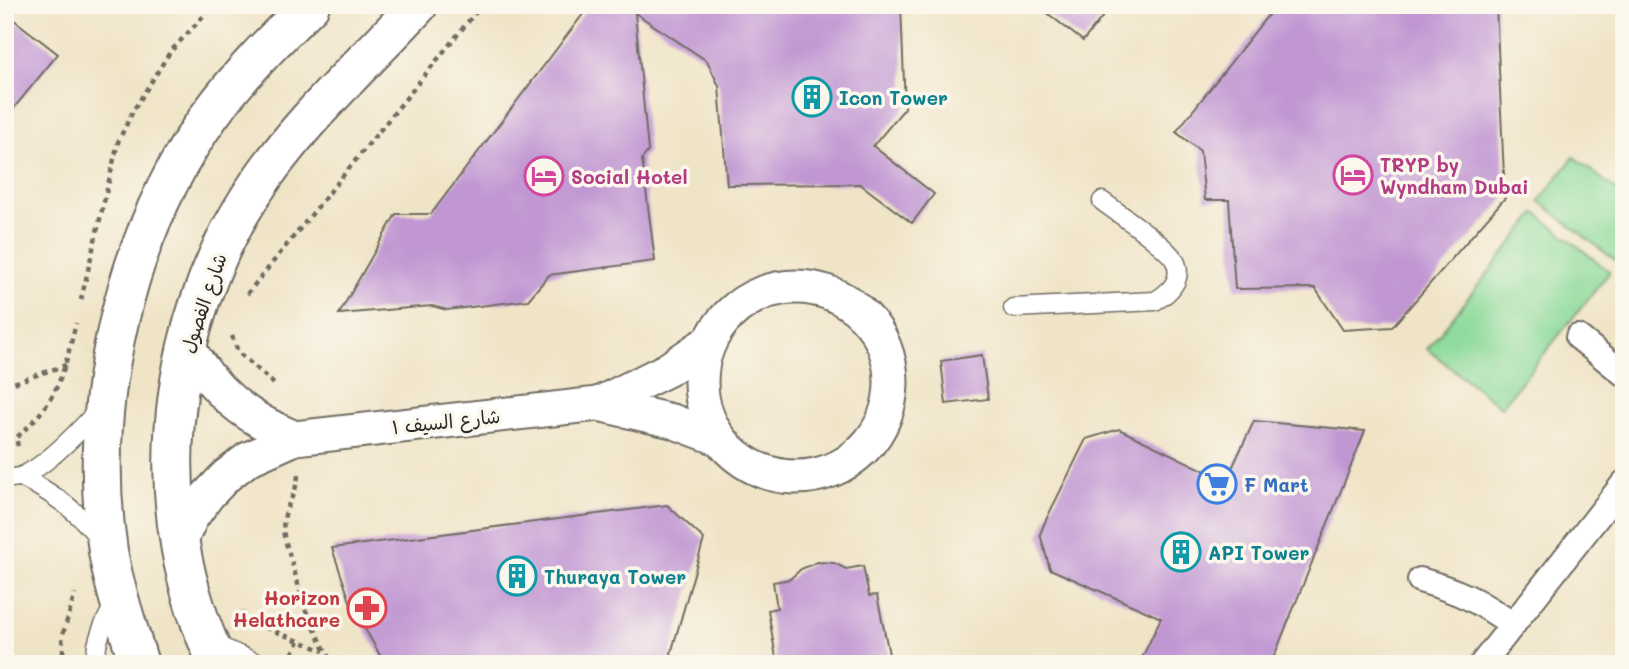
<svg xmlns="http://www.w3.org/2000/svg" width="1629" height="669" font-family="Mali,'Playpen Sans Arabic',sans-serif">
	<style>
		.green { fill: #8ad999; stroke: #5a8262; stroke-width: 2 }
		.building { fill: #c197d3 }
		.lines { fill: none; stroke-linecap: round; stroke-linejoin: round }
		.service-casing { stroke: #706c62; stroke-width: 21 }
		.pedestrian-casing { stroke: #706c62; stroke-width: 28 }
		.minor-casing { stroke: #706c62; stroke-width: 37 }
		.tertiary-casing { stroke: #706c62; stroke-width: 42 }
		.path { stroke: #706c62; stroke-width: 4.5; stroke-dasharray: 5 5; stroke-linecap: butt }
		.service { stroke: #fff; stroke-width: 18 }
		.pedestrian { stroke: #fff; stroke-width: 24 }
		.minor { stroke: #fff; stroke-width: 33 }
		.tertiary { stroke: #fff; stroke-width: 38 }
		.labels { text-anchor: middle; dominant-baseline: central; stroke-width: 7; stroke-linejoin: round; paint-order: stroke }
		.culture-label { font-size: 19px; font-weight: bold; fill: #0d838f; stroke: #fbf7ec; text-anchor: start }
		.hotel-label { font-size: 19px; font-weight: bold; fill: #b23c85; stroke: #fbf7ec; text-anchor: start }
		.street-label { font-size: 19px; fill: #2b2b2b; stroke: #fbf7ec }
		.shop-label { font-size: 19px; font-weight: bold; fill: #366cbe; stroke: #fbf7ec; text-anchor: start }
		.health-label { font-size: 19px; font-weight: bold; fill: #be3a42; stroke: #fbf7ec; text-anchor: end }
	</style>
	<rect width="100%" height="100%" fill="#fbf7ec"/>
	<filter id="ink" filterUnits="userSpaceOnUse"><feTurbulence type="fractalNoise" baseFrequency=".0143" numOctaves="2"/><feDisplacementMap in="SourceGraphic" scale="14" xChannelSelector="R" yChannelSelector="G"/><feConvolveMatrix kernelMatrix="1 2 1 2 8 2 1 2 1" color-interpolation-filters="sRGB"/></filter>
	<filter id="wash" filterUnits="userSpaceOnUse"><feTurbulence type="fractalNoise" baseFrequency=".00686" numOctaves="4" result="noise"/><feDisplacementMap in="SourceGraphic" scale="28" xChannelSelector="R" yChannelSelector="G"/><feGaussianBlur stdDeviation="1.57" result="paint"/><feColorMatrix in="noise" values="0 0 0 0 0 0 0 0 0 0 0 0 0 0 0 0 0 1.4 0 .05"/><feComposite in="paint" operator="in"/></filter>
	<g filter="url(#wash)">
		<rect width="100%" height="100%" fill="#f0e4c7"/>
		<g class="green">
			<polygon points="1574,157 1624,196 1624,261 1621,265 1539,201"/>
			<polygon points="1536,213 1610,272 1501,407 1427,349"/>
		</g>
		<g id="blocks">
			<g class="building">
				<polygon points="590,5 901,5 905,108 873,146 934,194 912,223 860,184 727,185 719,86 707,61 635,13 648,151 642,159 655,261 549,275 528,300 447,310 432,306 339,314 396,214 431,214"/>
				<polygon points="1037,5 1112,5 1083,41"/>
				<polygon points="1276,5 1496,5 1505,198 1392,327 1343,330 1315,288 1235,289 1229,200 1205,200 1200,151 1176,132"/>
				<polygon points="5,13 58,54 5,119"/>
				<polygon points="982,355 988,399 946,404 941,361"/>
				<polygon points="1254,421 1365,431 1271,664 1139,664 1161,618 1050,569 1040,534 1045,522 1086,439 1119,429 1226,481"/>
				<polygon points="667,505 704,539 668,664 385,664 351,604 332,548"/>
				<polygon points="817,562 834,563 846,569 863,566 869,596 877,595 891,664 777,664 768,610 777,608 773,582 790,579 801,569"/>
			</g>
		</g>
	</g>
	<g filter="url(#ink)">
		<use href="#blocks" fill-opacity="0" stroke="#706c62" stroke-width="2"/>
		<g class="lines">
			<g class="service-casing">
				<g id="service">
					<path d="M 1013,308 L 1155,301 C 1169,293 1184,279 1175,261 C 1167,246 1118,213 1102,201"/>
					<path d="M 21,477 C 51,492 80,512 100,540"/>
					<path d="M 5,479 C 10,478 17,478 22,476 C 46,466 84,427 101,406"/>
					<polyline points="214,644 259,664"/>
					<path d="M 95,664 C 95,640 104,623 116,602"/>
				</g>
			</g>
			<g class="pedestrian-casing">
				<g id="pedestrian">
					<polyline points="1578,337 1624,374"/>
					<path d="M 1420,580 C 1461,592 1478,600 1513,625"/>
					<polyline points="1482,664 1624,483"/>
				</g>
			</g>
			<g class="minor-casing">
				<g id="minor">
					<circle cx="796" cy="382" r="95"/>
					<path d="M 186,344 C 214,392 244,417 295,438"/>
					<polyline points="598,404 667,370 710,341"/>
					<polyline points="179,544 191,518 207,496 226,476 248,459 295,438 598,404 672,421 720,439"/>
				</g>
			</g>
			<g class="tertiary-casing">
				<g id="tertiary">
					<path d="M 139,664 C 128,627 114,589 108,551 C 86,404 124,236 210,115 C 239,75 274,40 310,5"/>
					<path d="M 218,664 C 146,515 163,330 253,192 C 298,122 362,66 418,5"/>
				</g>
			</g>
			<g class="path">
				<polyline points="247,294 480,7 477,5"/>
				<polyline points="81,300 118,142 133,111 170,52 214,5"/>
				<polyline points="232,336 238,352 274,384"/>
				<polyline points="5,386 66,365"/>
				<path d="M 18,446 L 16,438 C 59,400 63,375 76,323"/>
				<path d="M 298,475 C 296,500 280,508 284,536 L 306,611 L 332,664"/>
				<polyline points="241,612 254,623 324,651"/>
				<polyline points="64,663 62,637 75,594"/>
				<polyline points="288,663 299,641"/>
			</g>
			<use href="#service" class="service"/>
			<use href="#pedestrian" class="pedestrian"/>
			<use href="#minor" class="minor"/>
			<use href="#tertiary" class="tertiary"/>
		</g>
	</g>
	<defs>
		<g id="building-ring" transform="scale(2.0125)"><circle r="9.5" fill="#fbf7ec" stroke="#0f9aa8" stroke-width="1.5"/><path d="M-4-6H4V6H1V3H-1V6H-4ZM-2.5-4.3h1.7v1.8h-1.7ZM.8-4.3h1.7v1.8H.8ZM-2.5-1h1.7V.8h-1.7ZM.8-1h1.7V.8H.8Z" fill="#0f9aa8"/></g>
		<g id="hotel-ring" transform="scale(2.0125)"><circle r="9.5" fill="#fbf7ec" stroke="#d1479c" stroke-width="1.5"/><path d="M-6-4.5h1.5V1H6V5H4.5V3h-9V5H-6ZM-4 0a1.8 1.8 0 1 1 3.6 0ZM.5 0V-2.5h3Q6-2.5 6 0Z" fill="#d1479c"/></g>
		<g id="supermarket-ring" transform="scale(2.0125)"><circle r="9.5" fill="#fbf7ec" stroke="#3f7fe0" stroke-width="1.5"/><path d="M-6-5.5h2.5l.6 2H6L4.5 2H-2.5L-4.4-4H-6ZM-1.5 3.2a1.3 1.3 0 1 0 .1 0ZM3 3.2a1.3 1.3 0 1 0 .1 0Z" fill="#3f7fe0"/></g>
		<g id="pharmacy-ring" transform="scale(2.0125)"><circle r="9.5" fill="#fbf7ec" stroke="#e0444e" stroke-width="1.5"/><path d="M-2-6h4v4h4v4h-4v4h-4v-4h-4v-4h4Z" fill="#e0444e"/></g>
	</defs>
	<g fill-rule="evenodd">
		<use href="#building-ring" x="812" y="97"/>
		<use href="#hotel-ring" x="1353" y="175"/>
		<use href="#hotel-ring" x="544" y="176"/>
		<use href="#supermarket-ring" x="1217" y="484"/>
		<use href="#building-ring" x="1181" y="552"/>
		<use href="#building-ring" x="517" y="576"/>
		<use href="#pharmacy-ring" x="367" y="608"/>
	</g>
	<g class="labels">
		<g class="culture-label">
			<text x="839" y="97">Icon Tower</text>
			<text x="1208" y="552">API Tower</text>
			<text x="544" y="576">Thuraya Tower</text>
		</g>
		<g class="hotel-label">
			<text x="1380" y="164">TRYP by<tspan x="1380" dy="22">Wyndham Dubai</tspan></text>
			<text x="571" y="176">Social Hotel</text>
		</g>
		<g class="street-label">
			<text transform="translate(203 303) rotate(-71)">شارع الفصول</text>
			<text transform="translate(446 421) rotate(-6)">شارع السيف ١</text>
		</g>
		<g class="shop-label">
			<text x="1244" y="484">F Mart</text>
		</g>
		<g class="health-label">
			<text x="340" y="597">Horizon<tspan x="340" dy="22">Helathcare</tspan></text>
		</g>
	</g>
	<rect width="1629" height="669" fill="none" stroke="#fbf7ec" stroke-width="28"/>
</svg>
